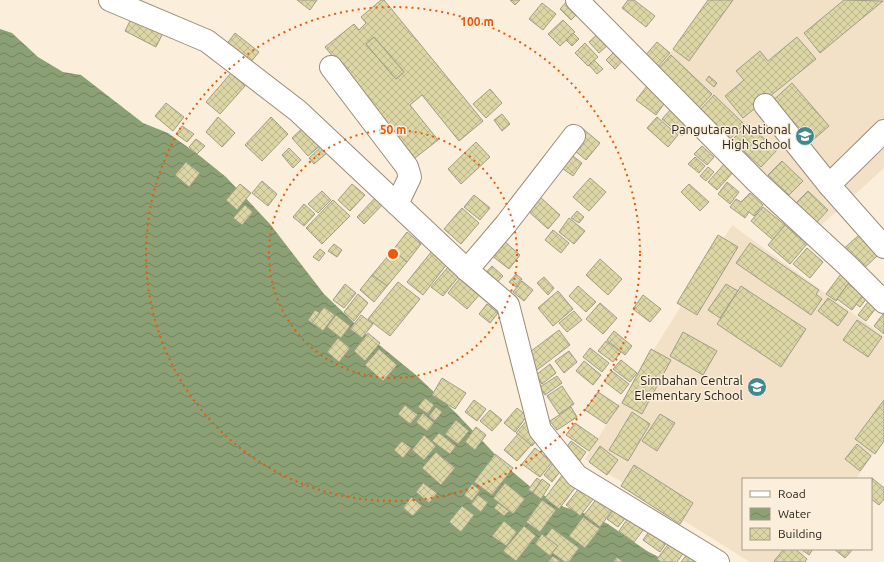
<svg xmlns="http://www.w3.org/2000/svg" width="884" height="562" font-family="Ubuntu,sans-serif">
	<style>
		.built { fill: #f3e1c7 }
		.water { fill: url(#water-waves) }
		.building { fill: url(#building-cross-hatch); stroke: #9f9d88; fill-rule: evenodd }
		.lines { fill: none; stroke-linecap: round; stroke-linejoin: round }
		.minor-casing { stroke: #998d7b; stroke-width: 24 }
		.minor { stroke: #fff; stroke-width: 22 }
		.ring { fill: none; stroke: #e8590c; stroke-width: 2; stroke-dasharray: 2 4 }
		.labels { text-anchor: middle; dominant-baseline: central; stroke-width: 3; stroke-linejoin: round; paint-order: stroke }
		.poi-label { font-size: 13px; fill: #231f18; stroke: #fbeeda; text-anchor: end }
		.centre { fill: #e8590c; stroke: #fbeeda; stroke-width: 2 }
		.ring-label { font-size: 12px; text-anchor: middle; font-weight: bold; fill: #e8590c; stroke: #fbeeda; stroke-width: 3; stroke-linejoin: round; paint-order: stroke }
	</style>
	<defs>
		<pattern id="water-waves" width="16" height="10" patternUnits="userSpaceOnUse"><rect width="16" height="10" fill="#8ba175"/><path d="M0 5q4-4 8 0t8 0" fill="none" stroke="#71835f"/></pattern>
		<pattern id="building-cross-hatch" width="8" height="8" patternUnits="userSpaceOnUse"><rect width="8" height="8" fill="#dbd6a3"/><path d="M0 0l8 8M0 8l8-8" fill="none" stroke="#bcb78c"/></pattern>
	</defs>
	<rect width="100%" height="100%" fill="#fbeeda"/>
	<g class="built">
		<polygon points="709,0 884,0 884,168 817,229 658,70"/>
		<polygon points="732,225 884,336 884,439 856,479 743,479 743,549 807,549 798,562 750,562 585,459"/>
	</g>
	<polygon class="water" points="0,29 12,33 38,57 63,72 81,75 143,123 168,133 200,156 226,177 270,224 324,294 367,335 416,375 457,414 508,468 533,489 564,507 590,515 608,524 647,551 668,562 0,562"/>
	<g class="building">
		<polygon points="297,0 317,0 310,10"/>
		<path d="M 381,0 L 384,0 L 483,121 L 459,141 L 422,95 L 410,105 L 438,140 L 415,158 L 325,47 L 354,24 L 359,30 L 366,23 L 361,17 ZM 374,37 L 404,72 L 396,79 L 366,44 Z"/>
		<polygon points="510,0 520,0 515,5"/>
		<polygon points="568,0 582,9 571,20 560,9"/>
		<polygon points="628,0 634,0 655,16 646,27 622,8"/>
		<polygon points="708,0 733,0 689,61 673,49"/>
		<polygon points="844,0 883,1 820,53 804,33"/>
		<polygon points="542,3 556,14 543,30 529,19"/>
		<polygon points="133,15 164,31 156,47 125,31"/>
		<polygon points="563,20 575,32 560,46 548,34"/>
		<polygon points="600,32 610,43 599,53 589,42"/>
		<polygon points="235,33 259,52 250,63 226,45"/>
		<polygon points="573,33 579,39 572,46 566,40"/>
		<polygon points="374,37 404,72 396,79 366,44"/>
		<polygon points="797,37 816,59 743,118 725,96 744,80 736,71 760,51 768,61"/>
		<polygon points="657,42 670,53 657,68 644,57"/>
		<polygon points="585,43 598,57 588,66 575,53"/>
		<polygon points="616,50 624,59 615,69 606,60"/>
		<polygon points="671,55 712,94 698,109 657,70"/>
		<polygon points="594,60 603,69 597,74 589,65"/>
		<polygon points="231,73 245,86 220,114 206,102"/>
		<polygon points="709,76 717,83 714,87 706,80"/>
		<polygon points="792,83 829,126 805,147 768,105"/>
		<polygon points="647,86 666,101 656,115 636,100"/>
		<polygon points="490,89 502,103 486,118 473,104"/>
		<polygon points="714,95 744,124 728,141 699,111"/>
		<polygon points="166,103 184,117 173,131 155,116"/>
		<polygon points="671,109 690,126 682,136 662,119"/>
		<polygon points="502,114 510,124 502,131 494,120"/>
		<polygon points="218,117 235,133 222,147 206,132"/>
		<polygon points="271,117 288,134 262,161 245,145"/>
		<polygon points="657,117 678,135 668,147 647,128"/>
		<polygon points="748,124 777,150 761,167 732,140"/>
		<polygon points="306,125 322,144 308,156 292,138"/>
		<polygon points="182,126 194,134 187,142 176,134"/>
		<polygon points="582,128 600,143 586,160 568,145"/>
		<polygon points="196,139 205,146 197,154 189,147"/>
		<polygon points="476,142 490,157 461,184 448,169"/>
		<polygon points="323,145 328,152 314,164 309,158"/>
		<polygon points="702,146 714,157 707,165 694,154"/>
		<polygon points="289,148 301,160 293,168 282,155"/>
		<polygon points="569,153 582,163 573,176 559,166"/>
		<polygon points="695,157 705,166 699,173 688,164"/>
		<polygon points="727,161 736,169 717,190 708,182"/>
		<polygon points="782,161 803,181 789,195 768,175"/>
		<polygon points="186,162 200,173 189,187 175,175"/>
		<polygon points="708,167 714,172 706,181 700,176"/>
		<polygon points="590,178 606,192 589,211 573,197"/>
		<polygon points="262,181 277,194 268,206 252,193"/>
		<polygon points="727,182 739,192 730,204 718,194"/>
		<polygon points="240,184 251,193 237,210 226,200"/>
		<polygon points="352,184 365,195 350,211 338,200"/>
		<polygon points="689,184 709,202 700,211 681,192"/>
		<polygon points="322,191 331,200 318,213 308,204"/>
		<polygon points="808,191 828,210 816,223 795,204"/>
		<polygon points="750,193 763,205 754,216 749,212 745,218 730,207 736,199 741,202"/>
		<polygon points="474,195 490,208 480,220 464,207"/>
		<polygon points="377,196 384,203 364,224 357,217"/>
		<polygon points="540,197 560,215 548,229 528,211"/>
		<polygon points="333,200 350,216 322,244 306,228"/>
		<polygon points="304,204 315,214 304,226 293,217"/>
		<polygon points="245,205 253,212 242,225 233,218"/>
		<polygon points="763,207 785,225 773,240 751,221"/>
		<polygon points="462,208 479,223 461,244 444,229"/>
		<polygon points="577,211 584,217 579,223 571,218"/>
		<polygon points="569,218 585,231 574,244 559,232"/>
		<polygon points="785,225 807,244 790,264 768,245"/>
		<polygon points="553,230 569,243 561,253 545,240"/>
		<polygon points="407,232 421,244 407,262 393,250"/>
		<polygon points="718,235 738,247 697,315 677,303"/>
		<polygon points="859,235 878,255 859,273 840,252"/>
		<polygon points="503,240 520,255 509,269 491,255"/>
		<polygon points="750,243 819,290 816,294 822,299 811,315 736,263"/>
		<polygon points="334,244 342,250 337,257 328,251"/>
		<polygon points="807,248 823,262 810,278 793,264"/>
		<polygon points="320,249 325,253 319,261 313,257"/>
		<polygon points="393,250 407,262 387,286 372,275"/>
		<polygon points="432,251 447,264 423,295 407,282"/>
		<polygon points="600,259 622,279 608,295 586,275"/>
		<polygon points="492,266 503,276 492,288 481,278"/>
		<polygon points="448,267 459,276 443,296 431,287"/>
		<polygon points="516,274 522,279 516,287 509,282"/>
		<polygon points="841,274 850,281 836,301 826,294"/>
		<polygon points="372,275 387,286 374,302 360,290"/>
		<polygon points="544,277 554,288 548,295 537,283"/>
		<polygon points="460,278 480,294 467,309 448,293"/>
		<polygon points="522,281 533,290 524,301 513,292"/>
		<polygon points="398,282 420,299 390,336 368,319"/>
		<polygon points="345,284 356,293 344,308 333,300"/>
		<polygon points="726,284 738,291 720,318 708,310"/>
		<polygon points="848,284 863,295 852,310 837,299"/>
		<polygon points="578,286 596,302 586,312 569,296"/>
		<polygon points="741,286 806,329 781,367 717,324"/>
		<polygon points="558,291 573,309 553,326 538,308"/>
		<polygon points="358,294 368,303 354,321 344,312"/>
		<polygon points="643,295 661,309 650,322 633,309"/>
		<polygon points="863,295 867,298 860,307 856,304"/>
		<polygon points="828,298 848,312 838,326 818,311"/>
		<polygon points="871,298 879,304 866,321 858,315"/>
		<polygon points="600,303 617,318 603,334 586,319"/>
		<polygon points="487,304 498,313 490,323 479,314"/>
		<polygon points="324,307 335,315 323,331 312,323"/>
		<polygon points="315,310 320,313 312,323 308,320"/>
		<polygon points="574,311 582,320 567,332 559,323"/>
		<polygon points="883,314 884,314 884,334 874,326"/>
		<polygon points="336,315 350,326 341,338 327,327"/>
		<polygon points="361,315 373,324 362,338 350,329"/>
		<polygon points="857,320 882,337 868,357 843,340"/>
		<polygon points="559,330 570,345 537,370 526,355"/>
		<polygon points="614,331 632,346 625,355 607,340"/>
		<polygon points="683,332 717,351 703,375 670,356"/>
		<polygon points="368,333 380,343 365,361 354,351"/>
		<polygon points="338,338 350,348 339,362 327,352"/>
		<polygon points="606,341 621,352 613,362 598,351"/>
		<polygon points="590,348 609,363 602,372 583,357"/>
		<polygon points="379,349 397,365 383,381 365,365"/>
		<polygon points="651,349 671,360 642,414 622,403"/>
		<polygon points="569,351 577,362 564,373 555,361"/>
		<polygon points="621,360 637,373 630,382 613,369"/>
		<polygon points="584,361 601,375 593,385 576,371"/>
		<polygon points="550,364 556,373 542,384 536,375"/>
		<polygon points="612,371 629,384 621,394 604,381"/>
		<polygon points="557,376 562,383 545,395 540,387"/>
		<polygon points="442,378 466,393 455,409 432,395"/>
		<polygon points="562,386 574,404 559,414 547,396"/>
		<polygon points="598,392 619,406 606,424 585,410"/>
		<polygon points="425,398 434,405 428,414 418,407"/>
		<polygon points="474,400 486,409 477,421 465,412"/>
		<polygon points="884,400 884,441 875,454 855,439"/>
		<polygon points="405,405 418,415 410,424 398,414"/>
		<polygon points="436,407 442,412 435,421 429,416"/>
		<polygon points="571,407 577,417 557,430 550,421"/>
		<polygon points="517,408 527,416 515,432 504,423"/>
		<polygon points="490,410 502,420 492,431 480,421"/>
		<polygon points="632,412 650,424 628,461 609,450"/>
		<polygon points="423,413 434,423 427,431 416,422"/>
		<polygon points="660,414 675,423 657,451 642,441"/>
		<polygon points="528,419 544,432 532,446 516,433"/>
		<polygon points="456,420 469,431 458,444 445,434"/>
		<polygon points="575,423 598,439 589,451 566,435"/>
		<polygon points="476,427 486,435 475,450 465,442"/>
		<polygon points="439,433 456,446 450,454 432,441"/>
		<polygon points="518,434 531,445 517,461 504,450"/>
		<polygon points="424,435 436,446 424,460 412,450"/>
		<polygon points="402,441 411,448 403,458 394,450"/>
		<polygon points="571,441 586,452 576,466 561,455"/>
		<polygon points="857,444 871,456 860,471 845,459"/>
		<polygon points="600,446 618,460 607,475 589,462"/>
		<polygon points="535,448 552,462 540,477 522,464"/>
		<polygon points="436,452 455,468 441,485 422,468"/>
		<polygon points="495,454 513,468 492,495 474,482"/>
		<polygon points="553,463 562,469 552,482 544,475"/>
		<polygon points="634,465 693,503 680,524 621,486"/>
		<polygon points="563,474 578,484 559,509 545,498"/>
		<polygon points="537,478 541,481 533,493 528,490"/>
		<polygon points="872,478 884,488 884,499 879,505 871,499"/>
		<polygon points="542,479 550,485 541,499 533,493"/>
		<polygon points="423,483 437,493 429,503 416,492"/>
		<polygon points="505,483 525,499 513,514 493,498"/>
		<polygon points="472,484 480,490 472,501 464,495"/>
		<polygon points="580,487 594,498 580,516 566,505"/>
		<polygon points="478,495 488,502 481,512 471,504"/>
		<polygon points="411,497 422,506 413,516 403,508"/>
		<polygon points="598,497 613,509 600,527 584,515"/>
		<polygon points="542,500 556,510 540,532 526,522"/>
		<polygon points="498,503 509,511 504,516 494,508"/>
		<polygon points="462,506 474,515 461,532 449,522"/>
		<polygon points="616,507 627,516 618,527 607,519"/>
		<polygon points="583,517 600,529 585,548 569,536"/>
		<polygon points="628,518 644,529 634,542 619,531"/>
		<polygon points="504,521 517,532 506,546 492,536"/>
		<polygon points="524,526 536,536 516,561 503,551"/>
		<polygon points="652,527 669,539 660,552 643,540"/>
		<polygon points="552,528 579,548 569,562 565,562 540,544"/>
		<polygon points="542,534 558,546 550,556 535,544"/>
		<polygon points="670,542 684,552 677,562 661,562 657,559"/>
		<polygon points="691,549 702,562 681,562"/>
		<polygon points="784,549 795,549 807,559 805,562 775,562 774,561"/>
		<polygon points="801,549 813,549 809,555"/>
		<polygon points="834,549 853,549 845,558"/>
		<polygon points="553,556 561,562 548,562"/>
		<polygon points="617,557 623,562 613,562"/>
	</g>
	<g class="lines">
		<g class="minor-casing">
			<g id="minor">
				<polyline points="110,0 207,41 298,111 467,270 508,305 540,430 577,476 718,562"/>
				<polyline points="577,0 757,182 848,266 884,302"/>
				<polyline points="331,67 407,167 410,177 397,204"/>
				<polyline points="765,105 829,185"/>
				<polyline points="884,131 829,185 884,247"/>
				<polyline points="467,270 506,224 574,136"/>
			</g>
		</g>
		<use href="#minor" class="minor"/>
	</g>
	<g class="ring">
		<circle cx="393" cy="254" r="124"/>
		<circle cx="393" cy="254" r="247"/>
	</g>
	<defs>
		<g id="school-disc" transform="scale(1)"><circle r="9.5" fill="#418892" stroke="#fbeeda"/><path d="M0-5L7-2L0 1L-7-2ZM-4 1L0 2.5L4 1V4Q0 6-4 4Z" fill="#fff"/></g>
	</defs>
	<g fill-rule="evenodd">
		<use href="#school-disc" x="805" y="136"/>
		<use href="#school-disc" x="757" y="387"/>
	</g>
	<g class="labels">
		<g class="poi-label">
			<text x="791" y="129">Pangutaran National<tspan x="791" dy="15">High School</tspan></text>
			<text x="743" y="380">Simbahan Central<tspan x="743" dy="15">Elementary School</tspan></text>
		</g>
	</g>
	<circle cx="393" cy="254" r="6" class="centre"/>
	<g class="ring-label">
		<text x="477" y="26">100 m</text>
		<text x="393" y="134">50 m</text>
	</g>
	<rect x="742" y="478" width="130" height="72" fill="#fbeeda" stroke="#a59b8c"/>
	<rect x="750" y="491" width="20" height="6" fill="#ffffff" stroke="#a59b8c"/>
	<text x="778" y="498" font-size="12" fill="#231f18">Road</text>
	<rect x="750" y="508" width="20" height="12" fill="url(#water-waves)" stroke="#a59b8c"/>
	<text x="778" y="518" font-size="12" fill="#231f18">Water</text>
	<rect x="750" y="528" width="20" height="12" fill="url(#building-cross-hatch)" stroke="#a59b8c"/>
	<text x="778" y="538" font-size="12" fill="#231f18">Building</text>
</svg>
